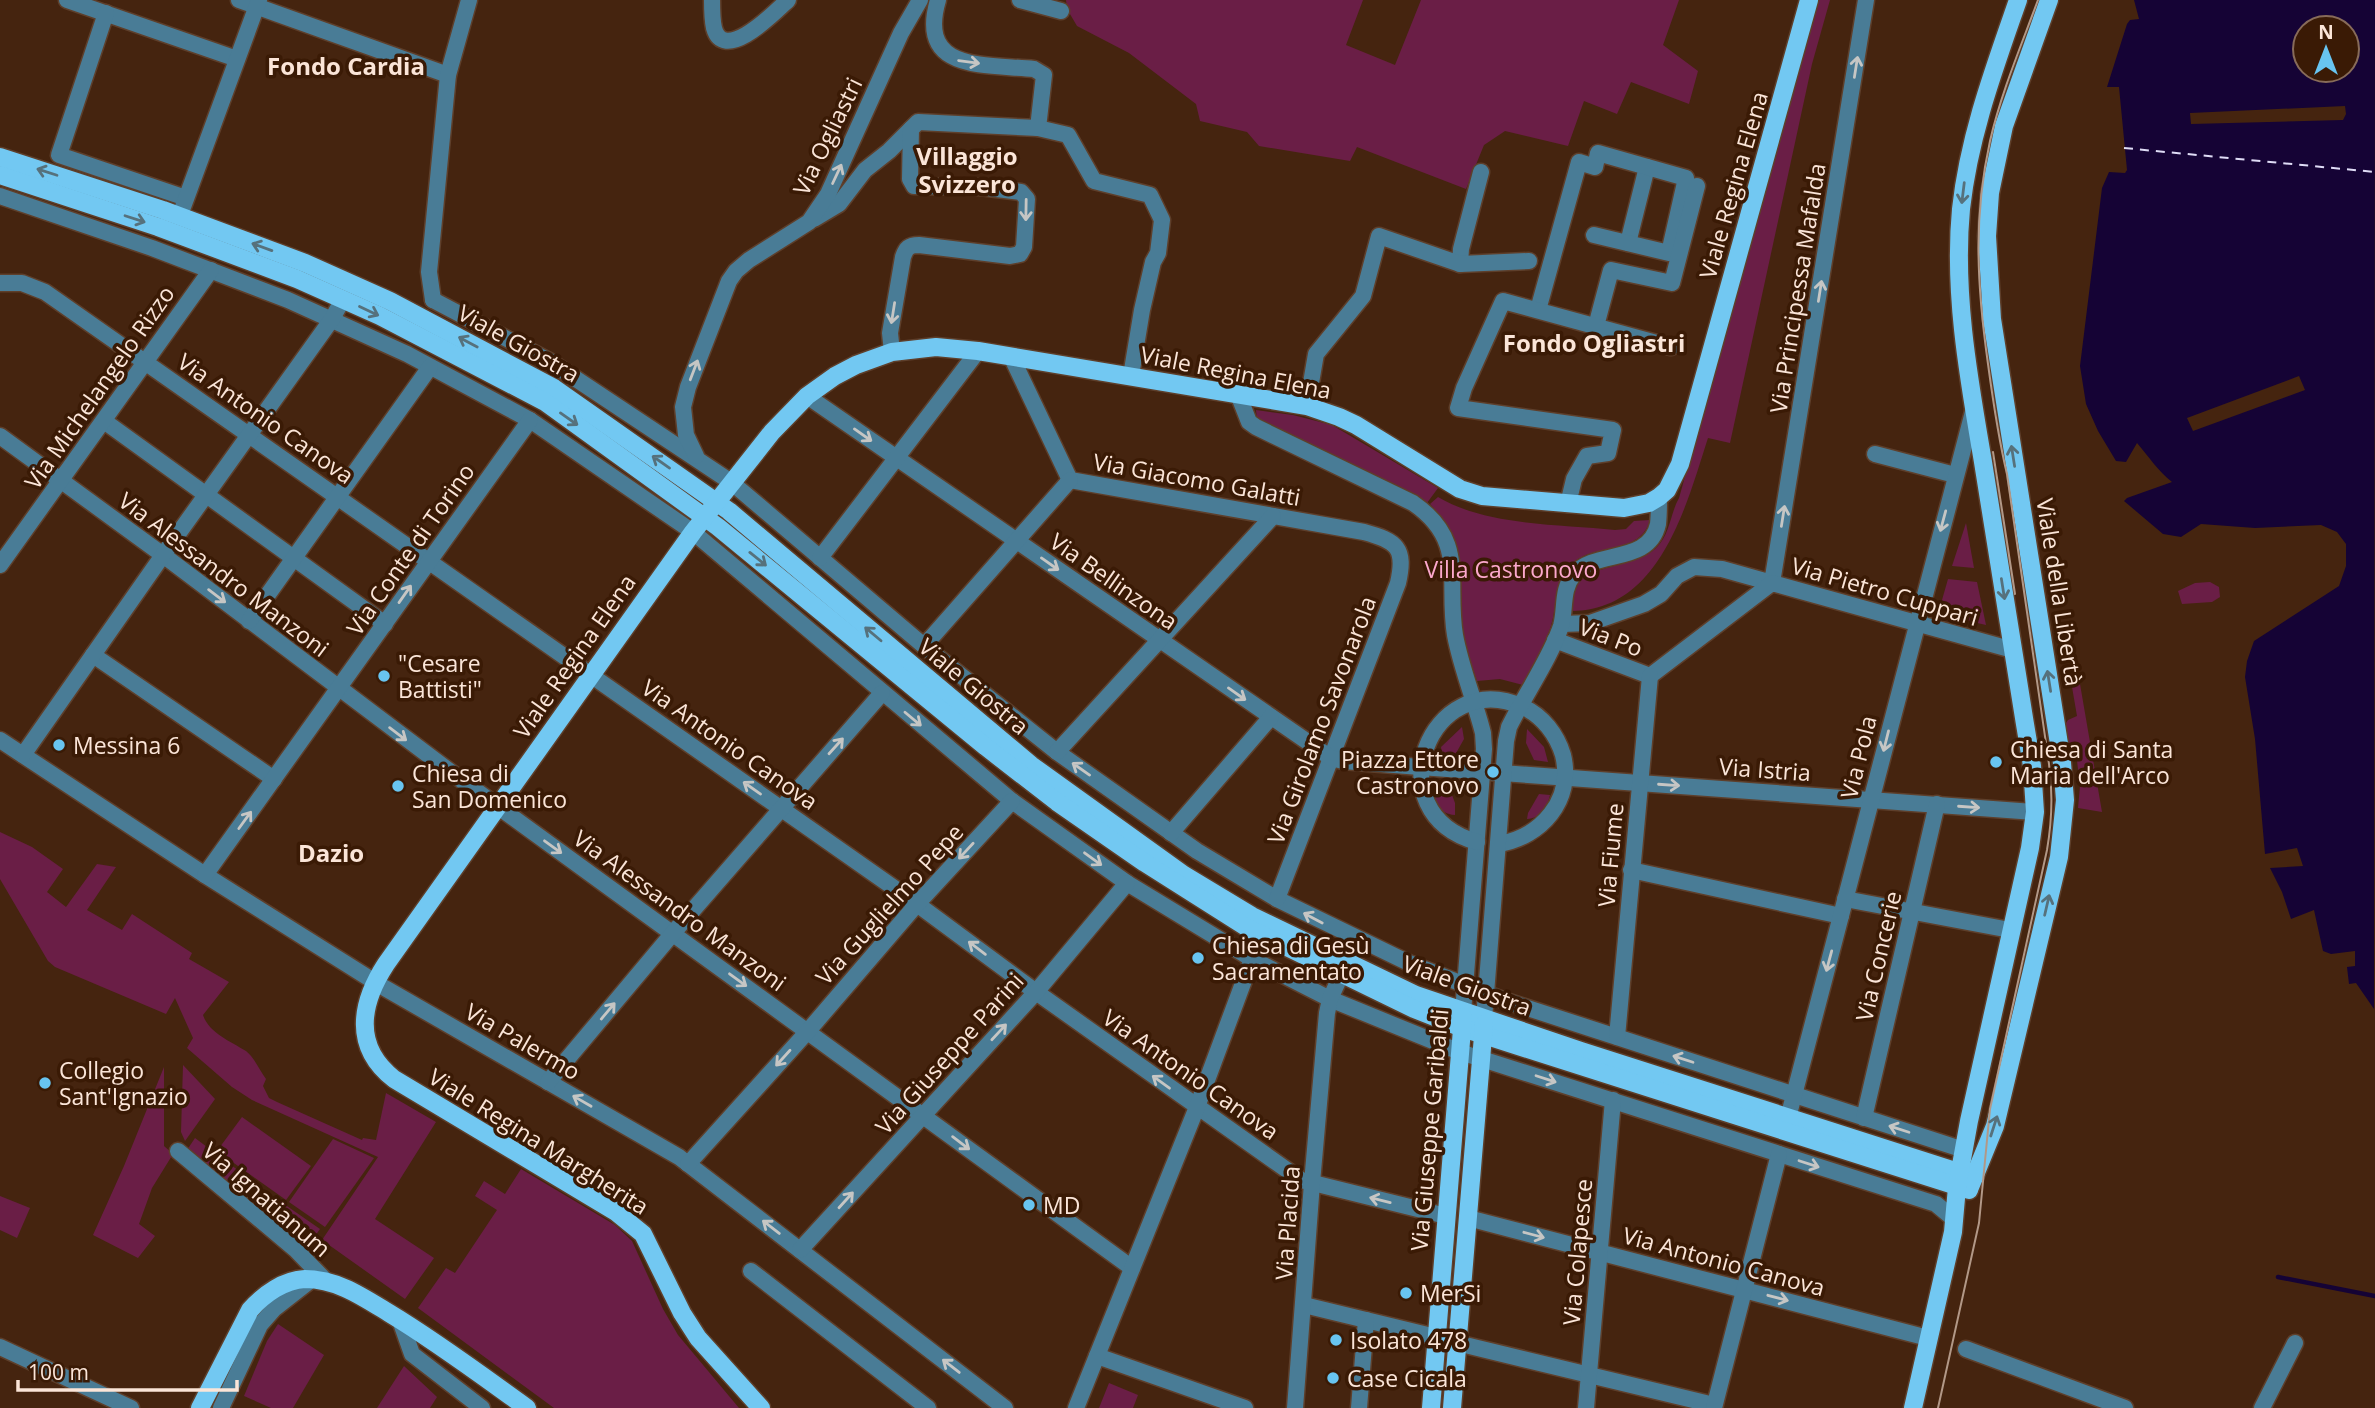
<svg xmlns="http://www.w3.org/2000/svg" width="2375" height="1408" font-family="'Open Sans',sans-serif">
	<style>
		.green { fill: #6a1e46 }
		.water { fill: #150335; fill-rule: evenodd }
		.pier { fill: #45240f }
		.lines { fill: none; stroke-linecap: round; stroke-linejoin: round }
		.stream { stroke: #150335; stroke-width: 4.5 }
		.ferry { stroke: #dfdcf6; stroke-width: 2; stroke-dasharray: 9 7; stroke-linecap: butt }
		.minor-casing { stroke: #5e3f2b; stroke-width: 19 }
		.major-casing { stroke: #5e3f2b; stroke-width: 21 }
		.minor { stroke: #497c96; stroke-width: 16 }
		.major { stroke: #72c8f2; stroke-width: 18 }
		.tram { stroke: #b29887; stroke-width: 2 }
		.oneway { stroke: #c6c6c4 }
		.oneway2 { stroke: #56717c }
		.poi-dot { fill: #68c4f0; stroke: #3a1a05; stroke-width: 2.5 }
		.labels { text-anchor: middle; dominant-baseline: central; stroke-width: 7; stroke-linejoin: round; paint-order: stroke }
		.street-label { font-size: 23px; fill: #fbe5d8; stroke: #3a1a05 }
		.park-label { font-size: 23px; fill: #fca8cd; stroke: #3a1a05 }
		.poi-label { font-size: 23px; fill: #fbe5d8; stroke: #3a1a05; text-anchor: start }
		.neighbourhood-label { font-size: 24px; font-weight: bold; fill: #fbe5d8; stroke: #3a1a05 }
	</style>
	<rect width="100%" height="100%" fill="#45240f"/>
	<g class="green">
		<polygon points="1066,0 1363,0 1346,45 1395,65 1421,0 1679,0 1663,45 1698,71 1689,104 1631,82 1617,114 1584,101 1568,146 1505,131 1484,145 1466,189 1357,147 1350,161 1259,146 1247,132 1200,121 1196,104 1129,53 1077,26 1067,9"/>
		<path d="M 1819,0 L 1830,0 L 1812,64 L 1730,443 L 1708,438 C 1686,506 1660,611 1571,611 C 1572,604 1573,596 1575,589 C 1586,563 1634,569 1656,548 C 1670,535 1670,514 1679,498 Z"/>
		<polygon points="1256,410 1293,415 1332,425 1438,488 1427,503 1402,488 1257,421"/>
		<path d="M 1438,497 C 1487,526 1558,524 1615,530 L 1626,529 L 1634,521 L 1650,520 C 1640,555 1597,543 1574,562 C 1553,580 1558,603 1551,626 C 1544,647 1533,666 1523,685 L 1500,679 L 1477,681 C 1470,661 1463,642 1462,622 C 1458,567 1471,550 1430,504 Z"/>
		<polygon points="1966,523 1974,568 1952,566"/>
		<polygon points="1948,579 1977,582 1986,625 1938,614"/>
		<polygon points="2210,582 2219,587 2220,597 2212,602 2182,604 2178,591 2195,583"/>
		<polygon points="2080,684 2102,812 2078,808 2080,786 2076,752 2069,749 2062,729 2068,720 2077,716 2072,687"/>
		<polygon points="1462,727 1464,739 1455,755 1442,755 1441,747"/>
		<polygon points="1527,729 1544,747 1548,762 1534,760 1526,743"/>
		<path d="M 1434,785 L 1449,787 L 1455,803 L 1455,815 C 1438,814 1433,800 1434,785 Z"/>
		<path d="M 1539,794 L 1550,795 C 1547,807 1541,818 1527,819 L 1528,813 Z"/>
		<path d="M 0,832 L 32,847 L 63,869 L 47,892 L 66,907 L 97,864 L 116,867 L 87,910 L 122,930 L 132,914 L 192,953 L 189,959 L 229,982 L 203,1015 C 209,1033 230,1041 246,1051 C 254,1057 260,1071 266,1079 L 263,1086 L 269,1098 L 277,1102 L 362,1140 L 363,1138 L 376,1140 L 386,1093 L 436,1122 L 375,1219 L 434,1258 L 405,1299 L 322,1240 L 378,1157 L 252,1100 L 232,1087 L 187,1048 L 193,1038 L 175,998 L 166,1014 L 55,967 L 48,961 L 0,879 Z"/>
		<polygon points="183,1065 215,1099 185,1141 181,1132"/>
		<polygon points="164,1067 164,1146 173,1154 152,1188 139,1224 155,1236 138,1258 93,1235 124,1166"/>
		<polygon points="242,1117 311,1166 286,1200 217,1151"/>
		<polygon points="195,1138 255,1183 244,1194 187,1150"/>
		<polygon points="333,1139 374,1158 325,1227 289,1202"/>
		<polygon points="521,1169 615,1225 632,1241 663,1309 678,1335 739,1408 554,1408 418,1308 446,1268 455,1273 497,1210 475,1196 484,1181 505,1194"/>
		<polygon points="271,1195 320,1229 310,1243 259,1208"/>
		<polygon points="0,1196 30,1208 17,1238 0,1230"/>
		<polygon points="278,1324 324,1355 293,1408 271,1408 244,1396 267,1341"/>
		<polygon points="404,1366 437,1397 430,1408 377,1408"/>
		<polygon points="1109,1383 1138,1395 1133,1408 1099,1408"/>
	</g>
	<path class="water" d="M 2134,0 L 2375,0 L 2374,1009 L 2356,983 L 2349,984 L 2347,967 L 2355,966 L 2355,951 L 2331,954 L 2323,951 L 2314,910 L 2291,919 L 2282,892 L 2270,868 L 2303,866 L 2297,848 L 2265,854 L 2255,739 L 2245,677 L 2247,661 L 2254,641 L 2339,586 L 2346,566 L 2346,544 L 2337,532 L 2321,525 L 2255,528 L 2201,524 L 2181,537 L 2163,534 L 2124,501 L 2127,498 L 2172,482 C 2158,471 2149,457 2137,443 L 2126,462 L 2116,461 L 2098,431 L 2086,404 L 2080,366 L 2102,188 L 2109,172 L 2125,173 L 2127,170 L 2119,87 L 2107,87 L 2127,24 L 2130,20 L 2139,19 ZM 2305,28 L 2347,28 L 2347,70 L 2305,70 Z"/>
	<g class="pier">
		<polygon points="2345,106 2346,114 2343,120 2191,124 2190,113"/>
		<polygon points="2299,376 2305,390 2193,431 2187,418"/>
	</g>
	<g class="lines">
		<polyline class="stream" points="2278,1277 2375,1296"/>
		<polyline class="ferry" points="2124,148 2375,172"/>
		<g class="minor-casing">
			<g id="minor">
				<polyline points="67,0 237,59"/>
				<polyline points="239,0 448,75"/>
				<path d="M 712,0 C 712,9 712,19 714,28 C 724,65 776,11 788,0"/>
				<polyline points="1020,0 1061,11"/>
				<polyline points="106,13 59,155 186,198"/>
				<polyline points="1038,128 1068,135 1094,181 1150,195 1162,220 1158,253 1153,262 1142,310 1131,376"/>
				<polyline points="0,196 152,248 288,300 407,354 530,420 693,532 1012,801 1127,883 1252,959 1330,999 1460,1052 1936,1204 1954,1219"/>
				<polyline points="183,207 259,0"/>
				<polyline points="814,219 839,204 865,170 889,151 911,129"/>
				<polyline points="1628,243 1647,167"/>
				<polyline points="1460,264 1461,249 1481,172"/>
				<polyline points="0,283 22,283 45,292 917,904 1036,992 1301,1180 1446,1216"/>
				<polyline points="433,300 549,361 731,482 924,646 1057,752 1197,851 1277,899 1409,963 1503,1000 1964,1150"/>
				<polyline points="433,300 429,272 448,75 469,0"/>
				<polyline points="1538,310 1579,162 1595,167 1598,153 1686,178 1669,253 1594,235"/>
				<polyline points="1596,326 1611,270 1672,283 1697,186"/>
				<path d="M 892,352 L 890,333 L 903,257 C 906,248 909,245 919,245 L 1010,256 L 1020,254 L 1024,247 L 1027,199 L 1021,192 L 980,187 L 914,186 L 910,179 L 911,129 L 918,122 L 1038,128 L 1044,75 L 1034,69 C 984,64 917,72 938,0"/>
				<path d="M 1011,356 L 1070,480 L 1364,532 C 1397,541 1406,548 1398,583 L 1277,899"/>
				<path d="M 1238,394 L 1249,422 L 1256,427 L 1413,503 C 1468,541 1446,581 1455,635 C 1461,668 1475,701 1483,733 L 1484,749 L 1463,1012"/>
				<polyline points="807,396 1331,758 1343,761 1420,767 2035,812"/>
				<polyline points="1307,406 1316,354 1363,296 1379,236 1460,264 1529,261"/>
				<polyline points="104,421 385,624"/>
				<polyline points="0,436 163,555 456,776 1132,1268"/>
				<polyline points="1875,454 1955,475"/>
				<polyline points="696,456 686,435 683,407 688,387 729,281 736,271 749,260 809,222 828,194 901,33 920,0"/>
				<polyline points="1568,504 1574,479 1587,456 1608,453 1613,430 1458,408 1464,388 1503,301 1671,347"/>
				<polyline points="820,558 978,351"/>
				<polyline points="0,565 211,270"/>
				<polyline points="249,621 430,367"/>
				<polyline points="1562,624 1590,623 1644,604 1661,594 1677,576 1694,567 1722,569 1772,583 1866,0"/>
				<polyline points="1555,640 1650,676"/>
				<polyline points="924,646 1070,480"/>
				<polyline points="93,655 274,779"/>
				<polyline points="1650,676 1772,583 2013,650"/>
				<polyline points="0,740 205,875 383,987 679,1157 1005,1408"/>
				<polyline points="1057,752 1273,516"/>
				<polyline points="23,755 163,555 332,319 343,299"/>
				<polyline points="1171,833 1271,717"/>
				<path d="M 1477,842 C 1373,813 1430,665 1523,707 C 1543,716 1557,735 1563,755 C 1574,800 1541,837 1499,844"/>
				<polyline points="1631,870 1841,916"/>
				<polyline points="205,875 530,420"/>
				<polyline points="1845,899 2010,930"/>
				<path d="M 1484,1019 L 1506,741 L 1509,727 C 1524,696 1551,657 1561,626 C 1566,608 1561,590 1574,574 C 1596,549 1649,565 1658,524 C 1659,515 1659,506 1659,497"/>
				<polyline points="1617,1037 1650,676"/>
				<polyline points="548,1082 673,933 882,693"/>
				<polyline points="1788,1118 1974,408"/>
				<polyline points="1864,1118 1937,804"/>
				<polyline points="178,1151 295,1249 326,1281"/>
				<polyline points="688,1164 808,1031 917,904 1012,801"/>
				<polyline points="1468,1218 1928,1338"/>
				<polyline points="800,1250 1036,992 1127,883"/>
				<polyline points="751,1271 928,1408"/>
				<polyline points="1304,1305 1436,1337"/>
				<polyline points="400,1320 412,1354 482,1408"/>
				<polyline points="1457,1343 1714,1405"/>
				<polyline points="0,1347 131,1408"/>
				<polyline points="1966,1349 2125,1408"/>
				<polyline points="1097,1356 1245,1408"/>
				<polyline points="221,1408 260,1325 274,1309 311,1280"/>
				<polyline points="1076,1408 1197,1107 1252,959"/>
				<polyline points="1295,1408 1312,1183 1327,1013 1330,999 1341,975"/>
				<polyline points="1359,1408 1366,1320"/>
				<polyline points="1586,1408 1613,1100"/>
				<polyline points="1714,1408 1779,1154"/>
				<polyline points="2262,1408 2295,1343"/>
			</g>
		</g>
		<g class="major-casing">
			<g id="major">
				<polyline points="0,157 163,210 305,263 390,301 554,388 729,511 1031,765 1184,875 1252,916 1416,995 1581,1051 1974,1177"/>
				<polyline points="0,175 158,227 297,279 380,316 545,402 718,527 986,747 1057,802 1145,863 1246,927 1414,1009 1462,1028 1969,1190"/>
				<polyline points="1970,1187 1995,1126 2059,857 2065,800 2062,763 1992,319 1987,236 1990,193 2004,126 2049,0"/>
				<path d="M 200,1408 L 250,1310 C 264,1294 284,1280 305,1279 C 337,1279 363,1297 389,1313 C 437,1342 481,1375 527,1408"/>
				<path d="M 761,1408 L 698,1338 L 682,1313 L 643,1234 L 616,1212 L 394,1079 C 353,1047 360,1004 386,964 L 693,532 L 772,432 L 807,396 L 835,376 L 856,365 L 892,352 L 936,347 L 978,351 L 1307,406 L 1339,417 L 1356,425 L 1460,489 L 1482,496 L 1624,508 L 1649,503 L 1659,497 L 1667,490 L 1680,464 L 1809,0"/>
				<polyline points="1431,1408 1463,1017"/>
				<polyline points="1452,1408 1484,1024"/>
				<path d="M 1913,1408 L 1953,1232 L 1957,1187 L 1969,1121 L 2030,848 L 2035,812 L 2032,766 C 2015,665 1999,564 1983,462 C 1969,380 1953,293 1961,209 C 1969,136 1994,69 2018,0"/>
			</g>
		</g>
		<use href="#minor" class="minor"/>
		<use href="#major" class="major"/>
		<g class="tram">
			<polyline points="1993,452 2015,594"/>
			<path d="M 1938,1408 L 1979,1223 L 1990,1109 L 2047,850 C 2052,821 2053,793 2049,764 L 2007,474 C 1998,437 1993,401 1988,364 C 1977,286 1973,218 1990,141 C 2001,93 2021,46 2038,0"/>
		</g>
	</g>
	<defs><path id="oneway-shaft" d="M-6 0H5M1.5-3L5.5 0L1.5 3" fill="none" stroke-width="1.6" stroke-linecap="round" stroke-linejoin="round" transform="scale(1.75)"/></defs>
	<g class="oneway">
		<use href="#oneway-shaft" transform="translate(969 62) rotate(8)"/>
		<use href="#oneway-shaft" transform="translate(1856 67) rotate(-81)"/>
		<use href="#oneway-shaft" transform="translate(837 174) rotate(-65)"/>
		<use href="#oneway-shaft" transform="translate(1026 210) rotate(91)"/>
		<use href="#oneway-shaft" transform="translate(1820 291) rotate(-81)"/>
		<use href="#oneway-shaft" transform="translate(893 313) rotate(99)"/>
		<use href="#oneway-shaft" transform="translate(694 370) rotate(-69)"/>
		<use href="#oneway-shaft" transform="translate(863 435) rotate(35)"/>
		<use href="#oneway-shaft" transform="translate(1783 516) rotate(-81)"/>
		<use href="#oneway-shaft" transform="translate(1943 521) rotate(105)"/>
		<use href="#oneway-shaft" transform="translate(1050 564) rotate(35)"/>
		<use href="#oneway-shaft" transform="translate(405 594) rotate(-55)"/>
		<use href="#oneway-shaft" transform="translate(217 596) rotate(37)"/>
		<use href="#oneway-shaft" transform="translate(1237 694) rotate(35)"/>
		<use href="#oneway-shaft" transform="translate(913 719) rotate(40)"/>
		<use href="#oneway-shaft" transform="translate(398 734) rotate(37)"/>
		<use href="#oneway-shaft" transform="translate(1886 741) rotate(104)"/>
		<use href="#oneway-shaft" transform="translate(836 746) rotate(-48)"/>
		<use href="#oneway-shaft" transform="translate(1081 769) rotate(-145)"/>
		<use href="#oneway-shaft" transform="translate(1669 785) rotate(4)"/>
		<use href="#oneway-shaft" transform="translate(752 788) rotate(-145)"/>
		<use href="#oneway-shaft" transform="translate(1969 807) rotate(4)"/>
		<use href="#oneway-shaft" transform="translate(245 820) rotate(-54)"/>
		<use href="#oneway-shaft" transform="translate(553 847) rotate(36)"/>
		<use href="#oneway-shaft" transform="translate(966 851) rotate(133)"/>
		<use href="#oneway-shaft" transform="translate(1093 859) rotate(36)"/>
		<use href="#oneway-shaft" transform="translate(1313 918) rotate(-152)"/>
		<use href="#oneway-shaft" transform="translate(977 948) rotate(-143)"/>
		<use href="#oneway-shaft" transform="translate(1829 961) rotate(105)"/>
		<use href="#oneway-shaft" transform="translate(738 980) rotate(36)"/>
		<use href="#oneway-shaft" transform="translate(608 1011) rotate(-50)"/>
		<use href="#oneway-shaft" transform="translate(999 1032) rotate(-47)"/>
		<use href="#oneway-shaft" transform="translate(783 1058) rotate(132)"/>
		<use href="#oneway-shaft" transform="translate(1683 1059) rotate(-162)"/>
		<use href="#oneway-shaft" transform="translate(1546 1079) rotate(18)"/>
		<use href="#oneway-shaft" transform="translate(1161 1082) rotate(-144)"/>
		<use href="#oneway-shaft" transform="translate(582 1101) rotate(-150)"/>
		<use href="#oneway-shaft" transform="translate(1899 1129) rotate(-162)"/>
		<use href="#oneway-shaft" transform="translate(961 1143) rotate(37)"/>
		<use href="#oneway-shaft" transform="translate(1809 1164) rotate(18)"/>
		<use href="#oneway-shaft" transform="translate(846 1200) rotate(-48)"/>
		<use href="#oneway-shaft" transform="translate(1380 1200) rotate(-166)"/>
		<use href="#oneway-shaft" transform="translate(771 1227) rotate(-142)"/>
		<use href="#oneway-shaft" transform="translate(1534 1235) rotate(15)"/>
		<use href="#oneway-shaft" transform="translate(1778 1298) rotate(15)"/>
		<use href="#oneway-shaft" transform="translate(951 1366) rotate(-142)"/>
	</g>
	<g class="oneway2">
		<use href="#oneway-shaft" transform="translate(47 172) rotate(-162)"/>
		<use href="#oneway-shaft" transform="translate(1963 193) rotate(97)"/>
		<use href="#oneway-shaft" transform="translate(135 219) rotate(18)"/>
		<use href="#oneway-shaft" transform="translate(262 247) rotate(-160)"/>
		<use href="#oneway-shaft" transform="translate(369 311) rotate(25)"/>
		<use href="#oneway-shaft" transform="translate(468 342) rotate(-152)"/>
		<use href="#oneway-shaft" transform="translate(569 419) rotate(35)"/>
		<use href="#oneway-shaft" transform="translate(2013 456) rotate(-99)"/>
		<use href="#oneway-shaft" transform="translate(661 462) rotate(-145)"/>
		<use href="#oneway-shaft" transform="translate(758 559) rotate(39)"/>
		<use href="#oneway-shaft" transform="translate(2003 589) rotate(81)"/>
		<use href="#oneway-shaft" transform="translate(873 634) rotate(-140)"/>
		<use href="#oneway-shaft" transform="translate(2049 681) rotate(-99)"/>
		<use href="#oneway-shaft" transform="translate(2047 905) rotate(-77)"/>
		<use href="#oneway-shaft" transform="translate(1994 1126) rotate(-72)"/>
	</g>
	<g class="poi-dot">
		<circle cx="384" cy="676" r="7"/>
		<circle cx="59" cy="745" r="7"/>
		<circle cx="1996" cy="762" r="7"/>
		<circle cx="1493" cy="772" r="7"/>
		<circle cx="398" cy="786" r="7"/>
		<circle cx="1198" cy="958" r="7"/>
		<circle cx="45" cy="1083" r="7"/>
		<circle cx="1029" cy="1205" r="7"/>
		<circle cx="1406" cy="1293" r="7"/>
		<circle cx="1336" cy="1340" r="7"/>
		<circle cx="1333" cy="1378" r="7"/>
	</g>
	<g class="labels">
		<g class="street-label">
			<text transform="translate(827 136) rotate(-64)">Via Ogliastri</text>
			<text transform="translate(1733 185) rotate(-74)">Viale Regina Elena</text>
			<text transform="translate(1797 288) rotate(-81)">Via Principessa Mafalda</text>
			<text transform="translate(519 343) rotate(29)">Viale Giostra</text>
			<text transform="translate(1236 372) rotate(11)">Viale Regina Elena</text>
			<text transform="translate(99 387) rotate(-55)">Via Michelangelo Rizzo</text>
			<text transform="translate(266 418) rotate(35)">Via Antonio Canova</text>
			<text transform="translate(1197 479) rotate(10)">Via Giacomo Galatti</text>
			<text transform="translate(410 549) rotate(-55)">Via Conte di Torino</text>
			<text transform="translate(224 574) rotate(37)">Via Alessandro Manzoni</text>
			<text transform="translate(1114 581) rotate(35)">Via Bellinzona</text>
			<text transform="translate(1885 591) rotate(16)">Via Pietro Cuppari</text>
			<text transform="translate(2060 592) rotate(81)">Viale della Libertà</text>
			<text transform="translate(1611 637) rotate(21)">Via Po</text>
			<text transform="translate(574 656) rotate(-55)">Viale Regina Elena</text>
			<text transform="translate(974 686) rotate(40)">Viale Giostra</text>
			<text transform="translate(1321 720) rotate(-69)">Via Girolamo Savonarola</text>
			<text transform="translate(730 744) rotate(35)">Via Antonio Canova</text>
			<text transform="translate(1858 757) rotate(-76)">Via Pola</text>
			<text transform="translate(1765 769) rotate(4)">Via Istria</text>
			<text transform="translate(1610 855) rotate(-85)">Via Fiume</text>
			<text transform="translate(889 904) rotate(-48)">Via Guglielmo Pepe</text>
			<text transform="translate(680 910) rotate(36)">Via Alessandro Manzoni</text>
			<text transform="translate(1878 956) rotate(-77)">Via Concerie</text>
			<text transform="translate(1467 985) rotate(20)">Viale Giostra</text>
			<text transform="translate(523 1041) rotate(30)">Via Palermo</text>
			<text transform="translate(949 1053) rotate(-48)">Via Giuseppe Parini</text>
			<text transform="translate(1191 1074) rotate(35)">Via Antonio Canova</text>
			<text transform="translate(1429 1130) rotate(-85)">Via Giuseppe Garibaldi</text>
			<text transform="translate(539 1141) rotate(32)">Viale Regina Margherita</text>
			<text transform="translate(267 1199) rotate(41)">Via Ignatianum</text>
			<text transform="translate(1287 1223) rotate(-86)">Via Placida</text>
			<text transform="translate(1577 1252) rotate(-85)">Via Colapesce</text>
			<text transform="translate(1724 1261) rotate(15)">Via Antonio Canova</text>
		</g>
		<g class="park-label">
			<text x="1511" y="569">Villa Castronovo</text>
		</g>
		<g class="poi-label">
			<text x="398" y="663">"Cesare<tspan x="398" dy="26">Battisti"</tspan></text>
			<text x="73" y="745">Messina 6</text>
			<text x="2010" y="749">Chiesa di Santa<tspan x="2010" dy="26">Maria dell'Arco</tspan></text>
			<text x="1479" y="759" text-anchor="end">Piazza Ettore<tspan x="1479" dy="26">Castronovo</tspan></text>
			<text x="412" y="773">Chiesa di<tspan x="412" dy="26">San Domenico</tspan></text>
			<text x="1212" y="945">Chiesa di Gesù<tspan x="1212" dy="26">Sacramentato</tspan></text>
			<text x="59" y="1070">Collegio<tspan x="59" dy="26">Sant'Ignazio</tspan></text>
			<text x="1043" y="1205">MD</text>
			<text x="1420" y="1293">MerSi</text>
			<text x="1350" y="1340">Isolato 478</text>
			<text x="1347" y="1378">Case Cicala</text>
		</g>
		<g class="neighbourhood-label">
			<text x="346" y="65">Fondo Cardia</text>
			<text x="967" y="155">Villaggio<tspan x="967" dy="28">Svizzero</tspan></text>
			<text x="1594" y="342">Fondo Ogliastri</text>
			<text x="331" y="852">Dazio</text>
		</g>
	</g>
	<g transform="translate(2326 49)"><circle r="33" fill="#3a1a05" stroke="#876b59" stroke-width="2"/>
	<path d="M0-5L12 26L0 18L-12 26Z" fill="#68c4f0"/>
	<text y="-10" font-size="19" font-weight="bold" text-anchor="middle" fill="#fbe5d8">N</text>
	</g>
	<path d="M18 1380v10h219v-10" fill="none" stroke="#fbe5d8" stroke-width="3.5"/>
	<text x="28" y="1380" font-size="21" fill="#fbe5d8" stroke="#3a1a05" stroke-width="5" paint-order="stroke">100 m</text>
</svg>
